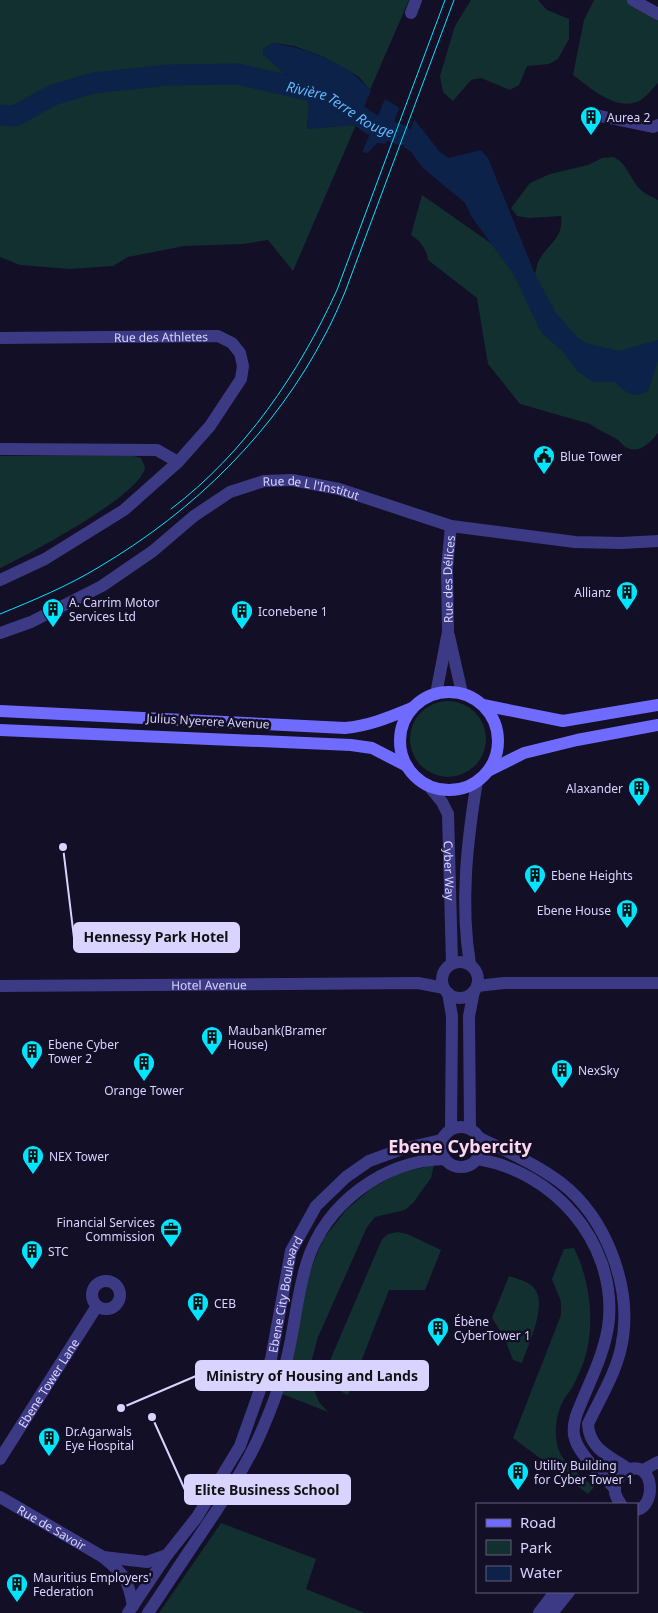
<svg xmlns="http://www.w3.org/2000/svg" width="658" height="1613" font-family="'Noto Sans',sans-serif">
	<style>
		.green { fill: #12302f }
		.water { fill: #0c2248 }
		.pier { fill: #130f26 }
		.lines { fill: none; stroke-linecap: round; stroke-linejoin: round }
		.river { stroke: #0c2248; stroke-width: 21 }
		.minor { stroke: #3d3a85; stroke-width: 12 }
		.tertiary { stroke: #3d3a85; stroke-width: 12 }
		.secondary { stroke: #6f6bff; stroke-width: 12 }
		.tram { stroke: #00e5ff; stroke-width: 1 }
		.labels { text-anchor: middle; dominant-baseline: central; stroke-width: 5; stroke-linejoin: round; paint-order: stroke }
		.poi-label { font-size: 12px; fill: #d9d4ff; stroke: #130f26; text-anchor: start }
		.street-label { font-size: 12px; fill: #d9d4ff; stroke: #130f26 }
		.water-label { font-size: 14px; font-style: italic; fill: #62b6ff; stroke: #130f26 }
		.district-label { font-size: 18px; font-weight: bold; fill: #ffd6f0; stroke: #130f26 }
		.leader { fill: none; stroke: #d9d4ff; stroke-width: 2 }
		.callout-dot { fill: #d9d4ff; stroke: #130f26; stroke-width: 2 }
		.callout { fill: #d9d4ff; stroke: #d9d4ff; stroke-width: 2 }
		.callout-label { font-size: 14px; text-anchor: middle; font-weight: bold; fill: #111 }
	</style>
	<rect width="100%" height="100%" fill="#130f26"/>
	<g class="green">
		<polygon points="0,0 409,0 370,90 359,77 324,57 294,46 274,43 263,49 283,73 297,79 307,92 309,108 307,128 356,125 293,271 268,240 243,244 184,246 128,257 113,266 70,269 20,265 0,257"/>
		<polygon points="471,0 538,0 547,10 569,19 569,39 558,59 549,64 527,66 519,85 510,90 481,78 471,80 453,101 443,92 440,76 455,26"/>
		<path d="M 594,0 L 629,0 L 658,17 L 658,83 C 653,88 647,96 641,100 C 617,113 591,88 573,75 L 584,20 Z"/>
		<path d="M 613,157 C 627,162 630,180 641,190 C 645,194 653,197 658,200 L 658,433 C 650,443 638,456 624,446 C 621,443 619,440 615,438 C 606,433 598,430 590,424 L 520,404 L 488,364 L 477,298 L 428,260 C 426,248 421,242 411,235 L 422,195 L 535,274 C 536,270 537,266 538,262 C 547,244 564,239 561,216 L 529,218 L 517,216 L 511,208 L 530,183 L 550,174 L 588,165 L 602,158 Z"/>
		<path d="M 130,455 L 141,458 L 145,467 C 143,494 26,556 0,568 L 0,456 Z"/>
		<circle cx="448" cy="739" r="38"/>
		<polygon points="434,1165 431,1178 413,1203 405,1210 375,1217 367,1227 318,1337 312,1359 310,1379 319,1402 328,1412 282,1394 310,1271 324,1238 347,1209 372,1188 399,1173"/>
		<path d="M 398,1232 L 407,1234 L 441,1250 L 425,1290 L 389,1290 L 348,1395 C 331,1388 329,1375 331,1358 L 382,1239 L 388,1234 Z"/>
		<path d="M 574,1248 C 588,1276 594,1313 588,1345 C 586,1358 580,1372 574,1384 C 571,1391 565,1396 562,1403 C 555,1418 553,1440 561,1455 C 567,1466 585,1479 594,1487 L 588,1494 L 513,1438 L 561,1315 L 561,1302 L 552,1279 L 564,1249 Z"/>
		<path d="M 509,1276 C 518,1279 532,1282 536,1291 C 546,1308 528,1345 522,1363 L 513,1360 L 504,1337 L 492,1318 Z"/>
		<polygon points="221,1523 316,1559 306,1589 365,1613 159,1613"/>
	</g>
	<g class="water">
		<path d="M 274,43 C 309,49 348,63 371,91 L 356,125 L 307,129 L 309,108 L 307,92 L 297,79 L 283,73 L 263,54 L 263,49 Z"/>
		<polygon points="385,99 410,114 440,152 449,158 481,150 488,158 535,274 556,313 577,337 586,343 619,351 658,340 658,360 648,391 639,395 629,394 614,382 593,382 576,370 564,353 541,332 514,275 471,216 465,203 423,168 411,152 401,145 377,143 368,153 362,152"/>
	</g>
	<polygon class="pier" points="400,106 412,112 415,117 403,149 400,147 385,146"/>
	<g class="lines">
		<path class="river" id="s1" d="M 0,115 L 15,116 L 53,95 L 93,83 L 169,75 L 238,74 L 329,95 L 371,124 L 401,135"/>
		<g class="minor">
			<polyline points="633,0 658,14"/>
			<polyline points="411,13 416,0"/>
			<polyline points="600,116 653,127 658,125"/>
			<path id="s2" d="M 0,338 L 218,336 L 232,343 L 240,353 L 243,366 L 241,379 L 210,426 L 178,462 L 124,510 L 45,559 L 0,580"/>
			<polyline points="0,449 157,450 178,462"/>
			<path id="s3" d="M 0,633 L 31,622 L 102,586 L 153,551 L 194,516 L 230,492 L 264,481 L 292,480 L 339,489 L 451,526 L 575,542 L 622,543 L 658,541"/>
			<polyline points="449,636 462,693"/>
			<path id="s4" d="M 436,694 L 448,632 L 447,568 L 451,526"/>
			<circle cx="106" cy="1295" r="14"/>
			<path id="s5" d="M 0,1459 L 97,1306"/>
		</g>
		<g class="tertiary">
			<path id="s6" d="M 428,785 L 442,802 L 448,814 L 452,963"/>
			<circle cx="460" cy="980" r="18"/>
			<path d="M 470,964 C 460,904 467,842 477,781"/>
			<path id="s7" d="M 0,986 L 418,983 L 444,988"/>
			<polyline points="477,986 504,983 658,983"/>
			<polyline points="448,993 452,1016 451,1129"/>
			<circle cx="461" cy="1147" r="20"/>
			<polyline points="470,1128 469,1016 474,991"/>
			<path d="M 480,1138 C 506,1151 536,1164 560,1182 C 607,1218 634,1290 621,1348 C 615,1375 599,1400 588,1424 C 589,1450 612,1457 630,1470"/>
			<path d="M 477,1159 C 553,1171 615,1241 609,1319 C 606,1353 588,1384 576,1416 C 574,1423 572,1431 575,1439 C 580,1456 603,1475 615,1489"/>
			<polyline points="643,1470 658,1462"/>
			<path id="s8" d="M 0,1497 L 103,1557 C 125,1575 128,1579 133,1606"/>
			<path d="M 621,1504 C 616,1498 613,1491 616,1483 C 618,1478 622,1474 626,1471 C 653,1457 658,1504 637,1510"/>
			<polyline points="103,1557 147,1562 167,1555"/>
			<path id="s9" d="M 128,1613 L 167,1555 L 197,1517 L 240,1446 L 271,1359 L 291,1251 L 316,1206 L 346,1177 L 369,1161 L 402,1149 L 441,1140"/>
			<path d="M 148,1613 C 163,1591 177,1569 192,1547 C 216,1511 241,1476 259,1437 C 270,1412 281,1385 287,1358 C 295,1326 297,1293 307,1262 C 326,1203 383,1161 444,1159"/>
			<polyline points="539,1613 555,1592"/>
			<polyline points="552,1613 569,1592"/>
		</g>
		<g class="secondary">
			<circle cx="449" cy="741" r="49"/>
			<polyline points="483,705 563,721 658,705"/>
			<path d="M 0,711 L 345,728 C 369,726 390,717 412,708"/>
			<polyline points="0,730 351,745 372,748 407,766"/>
			<polyline points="488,771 524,753 577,740 658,725"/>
		</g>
		<g class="tram">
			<path d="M 171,509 C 245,453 299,373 337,290 L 445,0"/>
			<path d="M 0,614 C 34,600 68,586 99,567 C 194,511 275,432 326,333 C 333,320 339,306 345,292 L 454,0"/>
		</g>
	</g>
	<defs>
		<g id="building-pin" transform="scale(1.125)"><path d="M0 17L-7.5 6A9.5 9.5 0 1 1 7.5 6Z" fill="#00e5ff" stroke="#130f26"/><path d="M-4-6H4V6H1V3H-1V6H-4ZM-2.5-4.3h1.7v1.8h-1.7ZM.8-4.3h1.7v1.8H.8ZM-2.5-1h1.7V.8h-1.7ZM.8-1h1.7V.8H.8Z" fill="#111"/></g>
		<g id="civic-pin" transform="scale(1.125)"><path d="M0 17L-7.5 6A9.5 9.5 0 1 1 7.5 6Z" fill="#00e5ff" stroke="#130f26"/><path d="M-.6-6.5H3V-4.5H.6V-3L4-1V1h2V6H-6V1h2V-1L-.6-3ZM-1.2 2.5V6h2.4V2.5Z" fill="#111"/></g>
		<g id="office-pin" transform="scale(1.125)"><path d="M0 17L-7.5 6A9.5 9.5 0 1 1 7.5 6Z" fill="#00e5ff" stroke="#130f26"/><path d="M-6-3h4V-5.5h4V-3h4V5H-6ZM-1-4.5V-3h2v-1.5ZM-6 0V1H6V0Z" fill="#111"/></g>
	</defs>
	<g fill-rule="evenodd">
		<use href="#building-pin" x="591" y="117"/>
		<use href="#civic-pin" x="544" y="456"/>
		<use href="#building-pin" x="627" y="592"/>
		<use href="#building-pin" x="53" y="609"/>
		<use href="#building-pin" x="242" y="611"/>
		<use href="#building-pin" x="639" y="788"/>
		<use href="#building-pin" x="535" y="875"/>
		<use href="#building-pin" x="627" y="910"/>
		<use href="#building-pin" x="212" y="1037"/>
		<use href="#building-pin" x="32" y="1051"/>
		<use href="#building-pin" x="144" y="1063"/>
		<use href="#building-pin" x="562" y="1070"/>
		<use href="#building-pin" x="33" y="1156"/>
		<use href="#office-pin" x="171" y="1229"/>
		<use href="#building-pin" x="32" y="1251"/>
		<use href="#building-pin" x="198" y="1303"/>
		<use href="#building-pin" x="438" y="1328"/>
		<use href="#building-pin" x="49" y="1438"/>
		<use href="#building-pin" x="518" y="1472"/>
		<use href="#building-pin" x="17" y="1584"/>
	</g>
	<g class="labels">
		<g class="poi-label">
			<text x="607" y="117">Aurea 2</text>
			<text x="560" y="456">Blue Tower</text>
			<text x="611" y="592" text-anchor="end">Allianz</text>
			<text x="69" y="602">A. Carrim Motor<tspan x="69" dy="14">Services Ltd</tspan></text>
			<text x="258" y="611">Iconebene 1</text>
			<text x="623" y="788" text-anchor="end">Alaxander</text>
			<text x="551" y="875">Ebene Heights</text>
			<text x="611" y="910" text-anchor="end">Ebene House</text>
			<text x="228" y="1030">Maubank(Bramer<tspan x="228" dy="14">House)</tspan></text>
			<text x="48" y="1044">Ebene Cyber<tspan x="48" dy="14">Tower 2</tspan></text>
			<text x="578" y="1070">NexSky</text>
			<text x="144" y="1090" text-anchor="middle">Orange Tower</text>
			<text x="49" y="1156">NEX Tower</text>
			<text x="155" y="1222" text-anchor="end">Financial Services<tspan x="155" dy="14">Commission</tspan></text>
			<text x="48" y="1251">STC</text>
			<text x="214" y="1303">CEB</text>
			<text x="454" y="1321">Ébène<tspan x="454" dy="14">CyberTower 1</tspan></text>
			<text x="65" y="1431">Dr.Agarwals<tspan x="65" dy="14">Eye Hospital</tspan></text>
			<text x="534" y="1465">Utility Building<tspan x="534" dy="14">for Cyber Tower 1</tspan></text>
			<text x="33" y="1577">Mauritius Employers'<tspan x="33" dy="14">Federation</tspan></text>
		</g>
		<g class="street-label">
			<text stroke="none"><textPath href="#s2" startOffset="161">Rue des Athletes</textPath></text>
			<text stroke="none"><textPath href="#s3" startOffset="355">Rue de L l'Institut</textPath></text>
			<text stroke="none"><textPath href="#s4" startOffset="116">Rue des Délices</textPath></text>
			<text transform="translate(208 721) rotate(3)">Julius Nyerere Avenue</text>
			<text stroke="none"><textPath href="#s6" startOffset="92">Cyber Way</textPath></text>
			<text stroke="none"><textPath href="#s7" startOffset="209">Hotel Avenue</textPath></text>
			<text stroke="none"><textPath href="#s9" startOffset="360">Ebene City Boulevard</textPath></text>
			<text stroke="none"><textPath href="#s5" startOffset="90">Ebene Tower Lane</textPath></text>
			<text stroke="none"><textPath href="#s8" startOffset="60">Rue de Savoir</textPath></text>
		</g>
		<g class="water-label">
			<text stroke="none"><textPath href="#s1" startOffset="355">Rivière Terre Rouge</textPath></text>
		</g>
		<g class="district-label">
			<text x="460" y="1146">Ebene Cybercity</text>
		</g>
	</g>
	<path class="leader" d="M63 847L74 938M121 1408L196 1376M152 1417L185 1490"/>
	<g class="callout-dot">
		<circle cx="63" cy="847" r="5"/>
		<circle cx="121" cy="1408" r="5"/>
		<circle cx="152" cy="1417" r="5"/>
	</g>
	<g class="callout">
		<rect x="74" y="923" width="165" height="29" rx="5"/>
		<rect x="196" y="1361" width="232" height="29" rx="5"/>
		<rect x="185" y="1475" width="165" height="29" rx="5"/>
	</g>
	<g class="callout-label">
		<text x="156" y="942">Hennessy Park Hotel</text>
		<text x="312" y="1381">Ministry of Housing and Lands</text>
		<text x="267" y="1495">Elite Business School</text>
	</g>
	<rect x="476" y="1503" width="162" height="90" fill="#130f26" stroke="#625e7d"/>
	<rect x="486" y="1519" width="25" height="8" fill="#6f6bff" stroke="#625e7d"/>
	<text x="520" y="1528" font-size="15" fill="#d9d4ff">Road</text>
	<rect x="486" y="1540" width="25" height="15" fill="#12302f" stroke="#625e7d"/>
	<text x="520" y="1553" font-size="15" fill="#d9d4ff">Park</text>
	<rect x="486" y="1566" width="25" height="15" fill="#0c2248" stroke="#625e7d"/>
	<text x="520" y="1578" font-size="15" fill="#d9d4ff">Water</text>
</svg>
